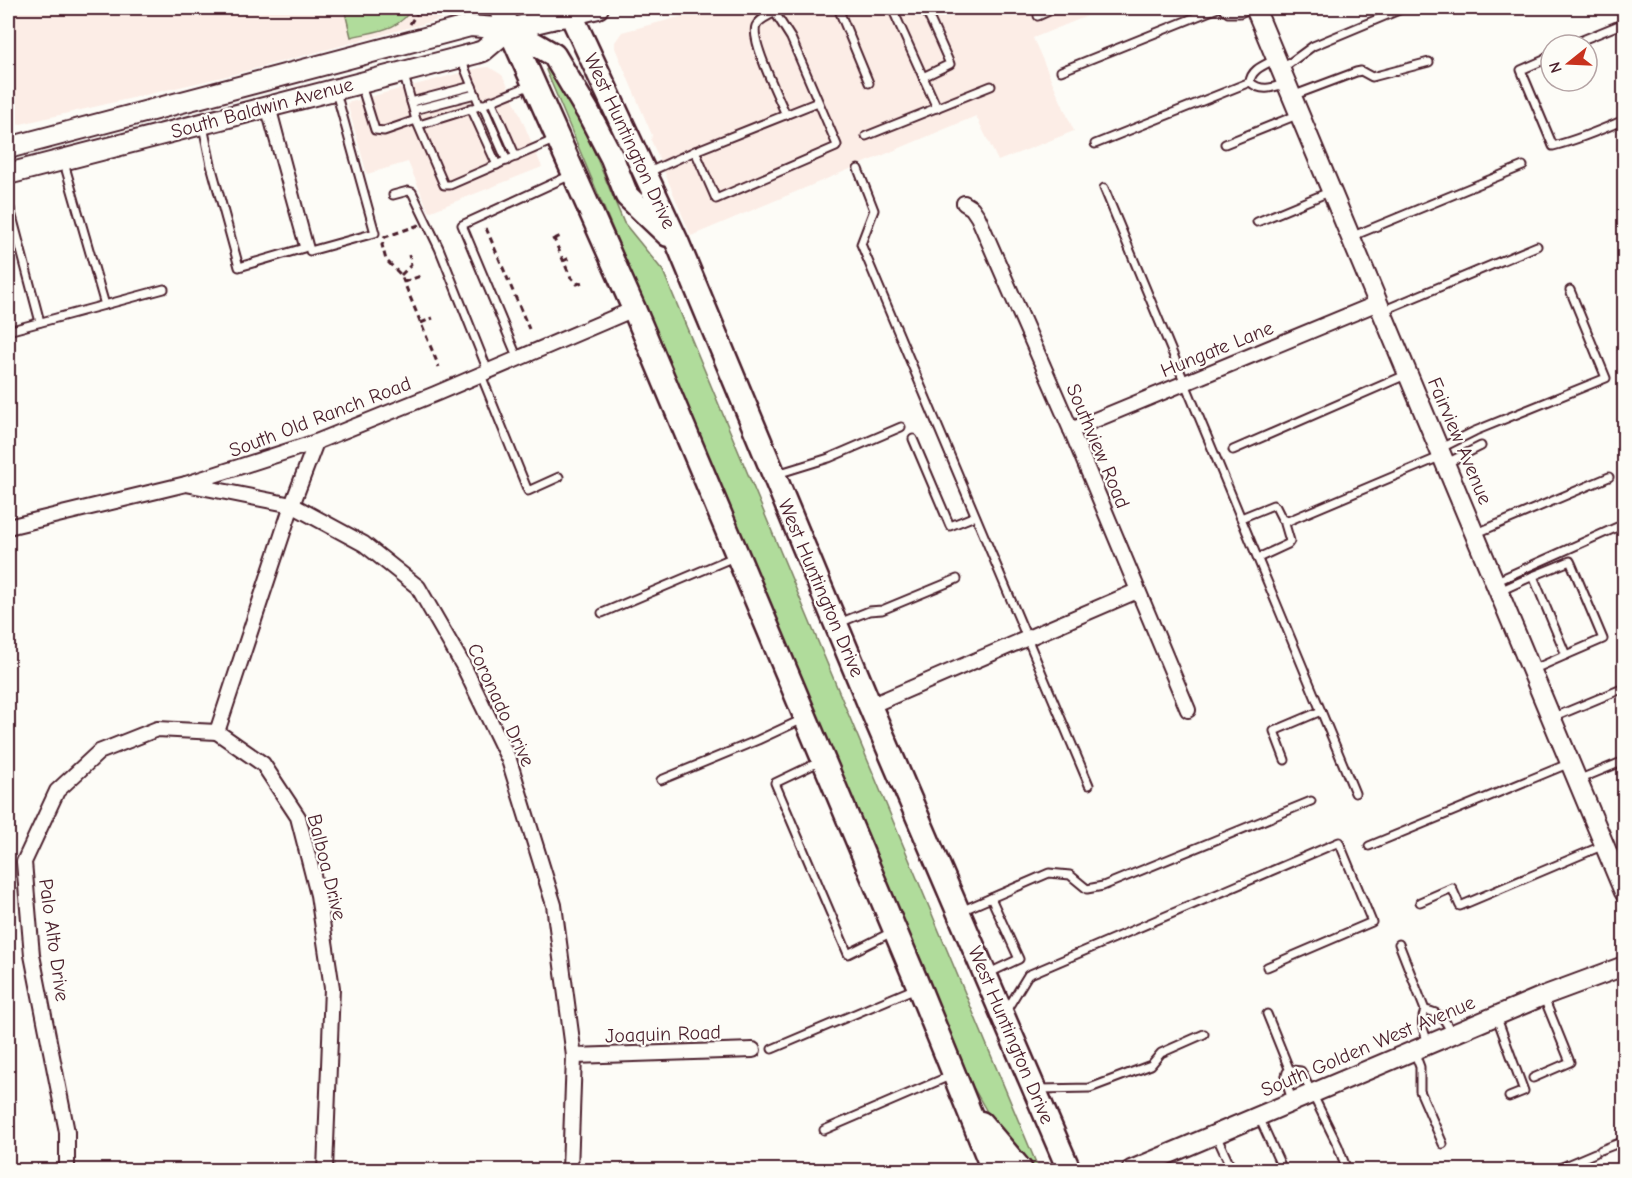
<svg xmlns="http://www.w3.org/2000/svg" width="1632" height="1178" font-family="'Comic Neue',sans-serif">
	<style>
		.built { fill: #fcede6 }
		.green { fill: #b0dc9b; stroke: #7d7e63; stroke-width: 1.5 }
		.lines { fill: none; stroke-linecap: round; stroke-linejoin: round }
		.service-casing { stroke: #4a1f2b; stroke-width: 11 }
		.minor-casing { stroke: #4a1f2b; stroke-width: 18 }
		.tertiary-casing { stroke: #4a1f2b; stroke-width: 22 }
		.secondary-casing { stroke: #4a1f2b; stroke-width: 24 }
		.primary-casing { stroke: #4a1f2b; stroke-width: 27 }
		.path { stroke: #4a1f2b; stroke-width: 3; stroke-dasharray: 6 4.5; stroke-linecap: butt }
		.service { stroke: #fdfcf7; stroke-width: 7 }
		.minor { stroke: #fdfcf7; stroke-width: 14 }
		.tertiary { stroke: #fdfcf7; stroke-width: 18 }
		.secondary { stroke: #fdfcf7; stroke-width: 20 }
		.primary { stroke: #fdfcf7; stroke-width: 22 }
		.labels { text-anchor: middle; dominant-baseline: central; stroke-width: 4.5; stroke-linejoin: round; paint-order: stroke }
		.street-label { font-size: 20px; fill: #4a1f2b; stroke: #fdfcf7 }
	</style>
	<rect width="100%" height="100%" fill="#fdfcf7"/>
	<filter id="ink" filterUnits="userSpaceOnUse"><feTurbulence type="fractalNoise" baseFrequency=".0167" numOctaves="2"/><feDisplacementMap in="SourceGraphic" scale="12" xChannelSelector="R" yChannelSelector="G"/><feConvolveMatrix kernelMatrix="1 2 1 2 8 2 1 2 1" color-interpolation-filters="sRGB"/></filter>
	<g filter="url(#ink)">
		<g class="built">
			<polygon points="8,8 462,8 453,16 231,75 8,127"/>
			<polygon points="714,8 1107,8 1033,38 1074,131 998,161 976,116 691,236 651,140 652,135 615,48 615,42 622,32"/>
			<polygon points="489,67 502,75 507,84 542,167 429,212 408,162 367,174 347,103 479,68"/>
		</g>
		<g class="green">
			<path d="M 344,8 L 412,8 C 399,31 376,31 351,37 Z"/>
			<polygon points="549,67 572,99 624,223 663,271 1039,1170 1025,1170 1003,1140 973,1087 546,70"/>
		</g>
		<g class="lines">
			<g class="service-casing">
				<g id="service">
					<polyline points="838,8 869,83"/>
					<polyline points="892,8 937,108"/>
					<polyline points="1222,8 1228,13 1240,13 1252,8"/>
					<path d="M 775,12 C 769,16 759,19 756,26 C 750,40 779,98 786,115"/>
					<polyline points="1038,16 1056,8"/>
					<polyline points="1570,45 1624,23"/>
					<path d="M 1551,53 L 1544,60 L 1521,70 L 1553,146 C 1577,140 1601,130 1624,120"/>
					<polyline points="461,59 480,106 531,85"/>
					<polyline points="1283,68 1313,46 1404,8"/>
					<polyline points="1061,71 1218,8"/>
					<polyline points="404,75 416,120 444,185 450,185 556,139"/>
					<polyline points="923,77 950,64 925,8"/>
					<path d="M 1250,82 C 1261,92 1272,88 1284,84"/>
					<path d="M 1250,82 C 1251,69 1265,65 1276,59"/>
					<polyline points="361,85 375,130 384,131 416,120"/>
					<polyline points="1292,96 1356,72 1361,71 1372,77 1429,62"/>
					<polyline points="491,100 516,157"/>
					<polyline points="411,102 472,86"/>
					<polyline points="482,104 507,161"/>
					<polyline points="272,108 310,251 375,233 336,92"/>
					<polyline points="471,108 497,165"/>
					<polyline points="414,110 475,94"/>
					<polyline points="419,125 480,106"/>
					<polyline points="203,126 211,165 239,267 304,248 265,108"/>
					<polyline points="866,136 991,86"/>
					<polyline points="1095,144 1250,82"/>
					<polyline points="1225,144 1297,115"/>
					<polyline points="695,151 818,102"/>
					<polyline points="64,163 105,305"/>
					<polyline points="858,169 874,210 861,244 1089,785"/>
					<polyline points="649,172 695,151 716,199 836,147 837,145 791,38 772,8"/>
					<polyline points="1104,188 1355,793"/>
					<polyline points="393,195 408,191 412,192 439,248 488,371"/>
					<polyline points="8,201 40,322"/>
					<polyline points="1257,222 1329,192"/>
					<polyline points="1353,236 1523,166"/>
					<polyline points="1382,311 1537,246"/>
					<polyline points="8,331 164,289"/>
					<polyline points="518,359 462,225 571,175"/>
					<polyline points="481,375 528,491 559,477"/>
					<polyline points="913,439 950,526 975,516"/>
					<polyline points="1441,448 1475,431 1606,378 1570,290"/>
					<polyline points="1233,450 1408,374"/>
					<polyline points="1447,463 1481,446"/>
					<polyline points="777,474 829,458 901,427"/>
					<polyline points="1241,518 1273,505 1276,507 1282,519 1288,521"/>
					<polyline points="1288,521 1442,456"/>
					<polyline points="1477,533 1609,477"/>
					<polyline points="1258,558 1288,544 1290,541 1285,524 1288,521"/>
					<polyline points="1533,576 1570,561 1571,563 1603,639 1566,655"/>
					<polyline points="1497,581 1624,524"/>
					<polyline points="1500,591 1533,576 1566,655 1532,670"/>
					<polyline points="602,613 734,557"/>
					<polyline points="839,623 869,611 882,610 957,579"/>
					<polyline points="1552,718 1624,688"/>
					<polyline points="1285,760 1274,731 1321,711"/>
					<polyline points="821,761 775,783 848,954 892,932"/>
					<polyline points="1580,779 1624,761"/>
					<polyline points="661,780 758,740 803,719"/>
					<polyline points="1369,846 1570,763"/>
					<polyline points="1420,902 1452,888 1460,906 1604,845"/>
					<polyline points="961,911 1049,873 1070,875 1087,889 1103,886 1311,801"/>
					<path d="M 1399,944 L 1425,1010 C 1420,1022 1423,1030 1428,1042"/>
					<polyline points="987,974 1019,959 991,898"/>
					<path d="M 1425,1010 C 1441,1012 1446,1021 1452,1034"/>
					<polyline points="1006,1011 1028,975 1339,842 1372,922 1267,967"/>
					<polyline points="1267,1014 1290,1071"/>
					<polyline points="1497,1018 1524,1091 1509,1097"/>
					<polyline points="772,1049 916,988"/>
					<polyline points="1414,1051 1420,1067 1420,1091 1443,1144"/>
					<polyline points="1533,1078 1570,1062 1544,998"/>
					<polyline points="1040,1089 1090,1088 1151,1065 1161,1053 1204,1034"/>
					<polyline points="1292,1100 1285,1079 1287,1072 1292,1070 1301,1071 1338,1146 1347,1170"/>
					<polyline points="1259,1117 1283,1170"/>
					<polyline points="824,1130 952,1075"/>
					<polyline points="1216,1135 1232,1170"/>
					<polyline points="1601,1150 1624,1141"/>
					<polyline points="1555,1170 1595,1153"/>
				</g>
			</g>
			<g class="minor-casing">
				<g id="minor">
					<polyline points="964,203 972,208 978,217 1071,430 1188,710"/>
					<polyline points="1071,430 1378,303"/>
					<polyline points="316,442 292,505 217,732 263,764 298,817 318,895 332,988 325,1170"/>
					<polyline points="186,484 292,505 364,544 418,587 464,667 509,760 554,905 574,1056 570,1170"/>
					<polyline points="8,527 186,484 316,442 435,394 634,309"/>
					<polyline points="870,706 1137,591"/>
					<polyline points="574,1056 753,1050"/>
					<polyline points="67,1170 67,1132 32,955 24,862 57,791 99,752 157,729 217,732"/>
				</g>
			</g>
			<g class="tertiary-casing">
				<g id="tertiary">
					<polyline points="1255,8 1624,892"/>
					<polyline points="1131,1170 1543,996 1624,966"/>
				</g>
			</g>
			<g class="secondary-casing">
				<g id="secondary">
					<polyline points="8,148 470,26 509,29 598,8"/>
					<polyline points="8,174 477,53 483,51 509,29"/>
				</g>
			</g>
			<g class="primary-casing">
				<g id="primary">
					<polyline points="500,8 634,309 915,978 993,1170"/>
					<polyline points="568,8 678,244 870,706 1069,1170"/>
					<polyline points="509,29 554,55 588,112 612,158 627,196 668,235"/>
					<polyline points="981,1123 1021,1170"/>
				</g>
			</g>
			<g class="path">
				<polyline points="410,24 420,8"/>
				<polyline points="419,225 385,237 382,245 386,260 401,275 439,367"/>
				<polyline points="486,228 529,329"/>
				<polyline points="554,239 563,235"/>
				<polyline points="552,240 554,239 570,276 577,284 582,282"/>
				<polyline points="563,261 572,257"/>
				<polyline points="401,275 411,265 409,255"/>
				<polyline points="404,282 423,275"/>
				<polyline points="421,323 433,318"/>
			</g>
			<use href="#service" class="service"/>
			<use href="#minor" class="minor"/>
			<use href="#tertiary" class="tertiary"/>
			<use href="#secondary" class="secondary"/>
			<use href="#primary" class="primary"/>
		</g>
	</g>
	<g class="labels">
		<g class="street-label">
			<text transform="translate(262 108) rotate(-15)">South Baldwin Avenue</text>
			<text transform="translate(630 141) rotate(65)">West Huntington Drive</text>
			<text transform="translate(1217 349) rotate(-22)">Hungate Lane</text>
			<text transform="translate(320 417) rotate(-21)">South Old Ranch Road</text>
			<text transform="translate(1460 441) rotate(67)">Fairview Avenue</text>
			<text transform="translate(1098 446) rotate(67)">Southview Road</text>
			<text transform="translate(821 588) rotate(67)">West Huntington Drive</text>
			<text transform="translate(501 705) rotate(65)">Coronado Drive</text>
			<text transform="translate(327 867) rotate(76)">Balboa Drive</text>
			<text transform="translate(54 940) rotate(82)">Palo Alto Drive</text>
			<text transform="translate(663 1034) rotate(-2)">Joaquin Road</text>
			<text transform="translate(1011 1035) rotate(67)">West Huntington Drive</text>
			<text transform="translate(1368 1046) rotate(-23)">South Golden West Avenue</text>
		</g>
	</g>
	<rect width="1632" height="1178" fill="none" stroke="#fdfcf7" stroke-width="30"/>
	<rect x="15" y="15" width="1602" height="1148" fill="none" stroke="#4a1f2b" stroke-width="2" filter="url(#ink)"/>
	<g transform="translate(1569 63) rotate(252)"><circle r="28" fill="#fdfcf7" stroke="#b5a4a5" stroke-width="1.5"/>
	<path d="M0-4.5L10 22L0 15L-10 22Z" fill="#c8321e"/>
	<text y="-9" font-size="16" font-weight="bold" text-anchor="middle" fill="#4a1f2b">N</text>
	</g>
</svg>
